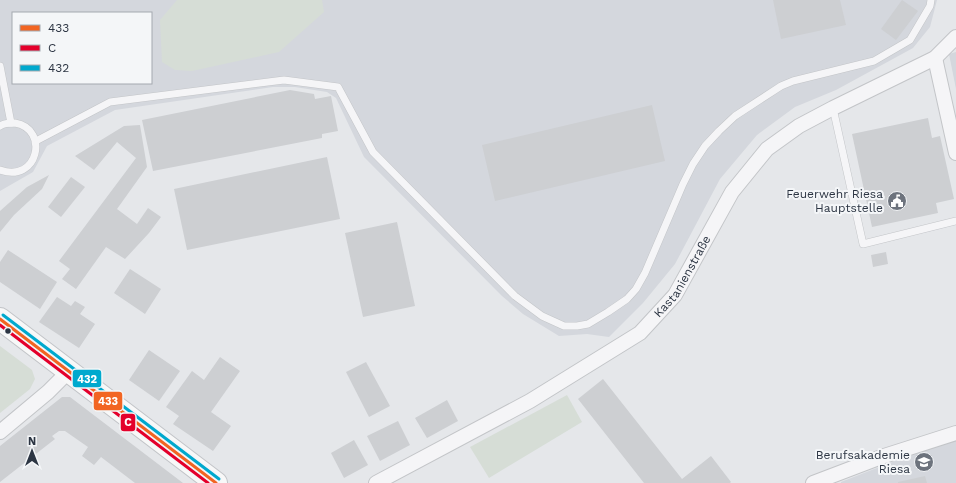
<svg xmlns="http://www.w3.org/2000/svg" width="956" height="483" font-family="'Work Sans',sans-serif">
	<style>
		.built { fill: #d4d7dd; fill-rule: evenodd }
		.green { fill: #d6ddd6 }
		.building { fill: #cdcfd2 }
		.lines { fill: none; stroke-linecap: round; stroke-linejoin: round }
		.lane-casing { stroke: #c3c5c8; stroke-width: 8 }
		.street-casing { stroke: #c3c5c8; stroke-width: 16 }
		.primary-casing { stroke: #c2c4c8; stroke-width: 24 }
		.lane { stroke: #f5f5f7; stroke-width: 7 }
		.street { stroke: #f5f5f7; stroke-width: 14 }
		.primary { stroke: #f8f8f8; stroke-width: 22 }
		.bus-1-casing { stroke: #f4f6f8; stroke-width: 6 }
		.bus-2-casing { stroke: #f4f6f8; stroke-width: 6 }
		.bus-3-casing { stroke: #f4f6f8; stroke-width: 6 }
		.bus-1 { stroke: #f26522; stroke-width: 3 }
		.bus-2 { stroke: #e4002b; stroke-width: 3 }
		.bus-3 { stroke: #00a9ce; stroke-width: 3 }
		.bus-dot { fill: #2c3543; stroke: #f4f6f8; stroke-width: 1.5 }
		.labels { text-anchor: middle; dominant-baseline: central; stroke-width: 4; stroke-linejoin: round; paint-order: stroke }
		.poi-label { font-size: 12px; fill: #2c3543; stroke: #f4f6f8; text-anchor: end }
		.street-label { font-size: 12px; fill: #2c3543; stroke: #f4f6f8 }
		.line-badge { stroke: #f4f6f8; stroke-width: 1.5 }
		.badge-label { font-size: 11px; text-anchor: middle; font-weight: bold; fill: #fff }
	</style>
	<rect width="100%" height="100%" fill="#e5e7ea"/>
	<g class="built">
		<path d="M 0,0 L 937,0 L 930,27 L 913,48 L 836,90 L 795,107 L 757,135 L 720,179 L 675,264 L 643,303 L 609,337 L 587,334 L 559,336 L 523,314 L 502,296 L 364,157 L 336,98 L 327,92 L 295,87 L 273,87 L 115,110 L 47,146 L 33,172 L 0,191 ZM 13,13 L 151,13 L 151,83 L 13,83 Z"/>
		<polygon points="956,52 956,89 949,54"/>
		<polygon points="956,439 956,483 841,483 841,482 941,443"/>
	</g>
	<g class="green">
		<polygon points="177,0 322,0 324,12 279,52 192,71 175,70 162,62 160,20"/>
		<polygon points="0,346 32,370 35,379 30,389 0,413"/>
		<polygon points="567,395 582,422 489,478 470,447"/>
	</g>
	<g class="building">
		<polygon points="773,0 840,0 846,25 781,39"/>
		<polygon points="902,0 918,11 896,40 881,29"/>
		<polygon points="290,90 314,94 315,99 331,96 338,131 322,134 322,138 153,171 142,120"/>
		<polygon points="652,105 665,161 495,201 482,145"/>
		<polygon points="928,118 932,138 940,136 954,199 936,203 938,213 872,227 852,134"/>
		<polygon points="140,125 147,167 117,209 137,224 148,208 161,217 149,233 125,259 106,247 76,289 62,279 70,269 59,261 136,158 117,142 94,170 75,156 124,126"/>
		<polygon points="327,157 340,219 187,250 174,189"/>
		<polygon points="49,175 42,189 14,215 0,232 0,211 27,187"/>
		<polygon points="71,177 85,187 61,217 48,207"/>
		<polygon points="397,222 415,306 363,317 345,233"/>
		<polygon points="8,250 57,282 40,309 0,282 0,262"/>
		<polygon points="886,252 888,264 873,267 871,255"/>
		<polygon points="130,269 161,289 145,314 114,293"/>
		<polygon points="57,297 71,306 75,301 85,307 80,314 95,324 79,348 39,322"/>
		<polygon points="149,350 180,371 159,401 129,380"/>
		<polygon points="220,357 240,371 211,412 231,426 213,451 173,424 179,416 166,407 192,371 204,380"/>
		<polygon points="366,362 390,406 369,417 346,372"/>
		<polygon points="603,379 682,479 711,456 731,482 730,483 644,483 578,399"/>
		<polygon points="62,397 70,397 183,483 135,483 101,457 94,465 82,456 88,447 65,431 59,431 52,436 55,439 0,482 0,446"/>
		<polygon points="447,400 458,421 427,438 415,418"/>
		<polygon points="398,421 410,445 380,461 367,436"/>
		<polygon points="354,440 368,465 344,478 331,453"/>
		<polygon points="925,476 927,483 898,483 898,482"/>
	</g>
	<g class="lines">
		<g class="lane-casing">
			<g id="lane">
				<polyline points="0,66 11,123"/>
				<polyline points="833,108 863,244 956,221"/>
				<path d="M 0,126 C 4,123 10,123 15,123 C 50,129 38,184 0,170"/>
				<polyline points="36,141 110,102 284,80 338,87 373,152 515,296 542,316 564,326 577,326 588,324 608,312 627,299 636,289 645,273 683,184 693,164 705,146 719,131 735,116 781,86 793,81 874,61 910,40 930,6 931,0"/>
			</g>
		</g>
		<g class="street-casing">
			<g id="street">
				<polyline points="935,58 956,153"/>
				<polyline points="0,432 48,392 69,371"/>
				<path id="s1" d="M 376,483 L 530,401 L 640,333 L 675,295 L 732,192 L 767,149 L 799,126 L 833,108 L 935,58 L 956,37"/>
				<polyline points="813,483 884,456 956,433"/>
			</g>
		</g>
		<g class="primary-casing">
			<polyline id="primary" points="0,319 216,483"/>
		</g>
		<use href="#lane" class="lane"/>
		<use href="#street" class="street"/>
		<use href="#primary" class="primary"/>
		<g class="bus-1-casing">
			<polyline id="bus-1" points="0,319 216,483"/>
		</g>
		<g class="bus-2-casing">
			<polyline id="bus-2" points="0,325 208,483"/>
		</g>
		<g class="bus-3-casing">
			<polyline id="bus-3" points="3,315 219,479"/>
		</g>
		<use href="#bus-1" class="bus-1"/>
		<use href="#bus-2" class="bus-2"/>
		<use href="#bus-3" class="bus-3"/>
	</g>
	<defs>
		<g id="civic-disc" transform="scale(1)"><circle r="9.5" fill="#6d737d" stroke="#f4f6f8"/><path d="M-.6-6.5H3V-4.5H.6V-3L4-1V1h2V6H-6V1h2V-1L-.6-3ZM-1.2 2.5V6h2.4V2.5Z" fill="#fff"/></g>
		<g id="university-disc" transform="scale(1)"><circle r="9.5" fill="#6d737d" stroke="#f4f6f8"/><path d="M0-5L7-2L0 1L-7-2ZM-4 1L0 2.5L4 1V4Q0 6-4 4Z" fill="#fff"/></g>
	</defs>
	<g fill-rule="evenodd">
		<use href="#civic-disc" x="897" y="201"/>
		<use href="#university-disc" x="924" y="462"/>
	</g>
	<circle class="bus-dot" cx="8" cy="331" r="3.5"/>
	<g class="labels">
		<g class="poi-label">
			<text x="883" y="194">Feuerwehr Riesa<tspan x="883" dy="14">Hauptstelle</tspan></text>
			<text x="910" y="455">Berufsakademie<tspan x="910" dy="14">Riesa</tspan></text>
		</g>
		<g class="street-label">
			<text stroke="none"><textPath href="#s1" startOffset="375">Kastanienstraße</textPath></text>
		</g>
	</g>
	<g class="line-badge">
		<rect x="72" y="369" width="30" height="19" rx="4" fill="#00a9ce"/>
		<rect x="93" y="391" width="30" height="20" rx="4" fill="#f26522"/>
		<rect x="120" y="413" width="16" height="19" rx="4" fill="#e4002b"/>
	</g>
	<g class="badge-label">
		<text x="87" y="383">432</text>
		<text x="108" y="405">433</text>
		<text x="128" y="426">C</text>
	</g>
	<rect x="12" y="12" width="140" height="72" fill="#f4f6f8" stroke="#a4a9b0"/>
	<rect x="20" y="25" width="20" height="6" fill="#f26522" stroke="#a4a9b0"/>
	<text x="48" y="32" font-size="12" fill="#2c3543">433</text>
	<rect x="20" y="45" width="20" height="6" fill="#e4002b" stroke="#a4a9b0"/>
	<text x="48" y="52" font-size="12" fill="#2c3543">C</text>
	<rect x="20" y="65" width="20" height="6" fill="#00a9ce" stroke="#a4a9b0"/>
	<text x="48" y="72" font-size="12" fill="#2c3543">432</text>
	<g transform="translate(32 451)" stroke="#f4f6f8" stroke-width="3" paint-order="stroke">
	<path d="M0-3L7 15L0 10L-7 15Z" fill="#2c3543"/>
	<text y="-6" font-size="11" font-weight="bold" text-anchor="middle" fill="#2c3543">N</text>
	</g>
</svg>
